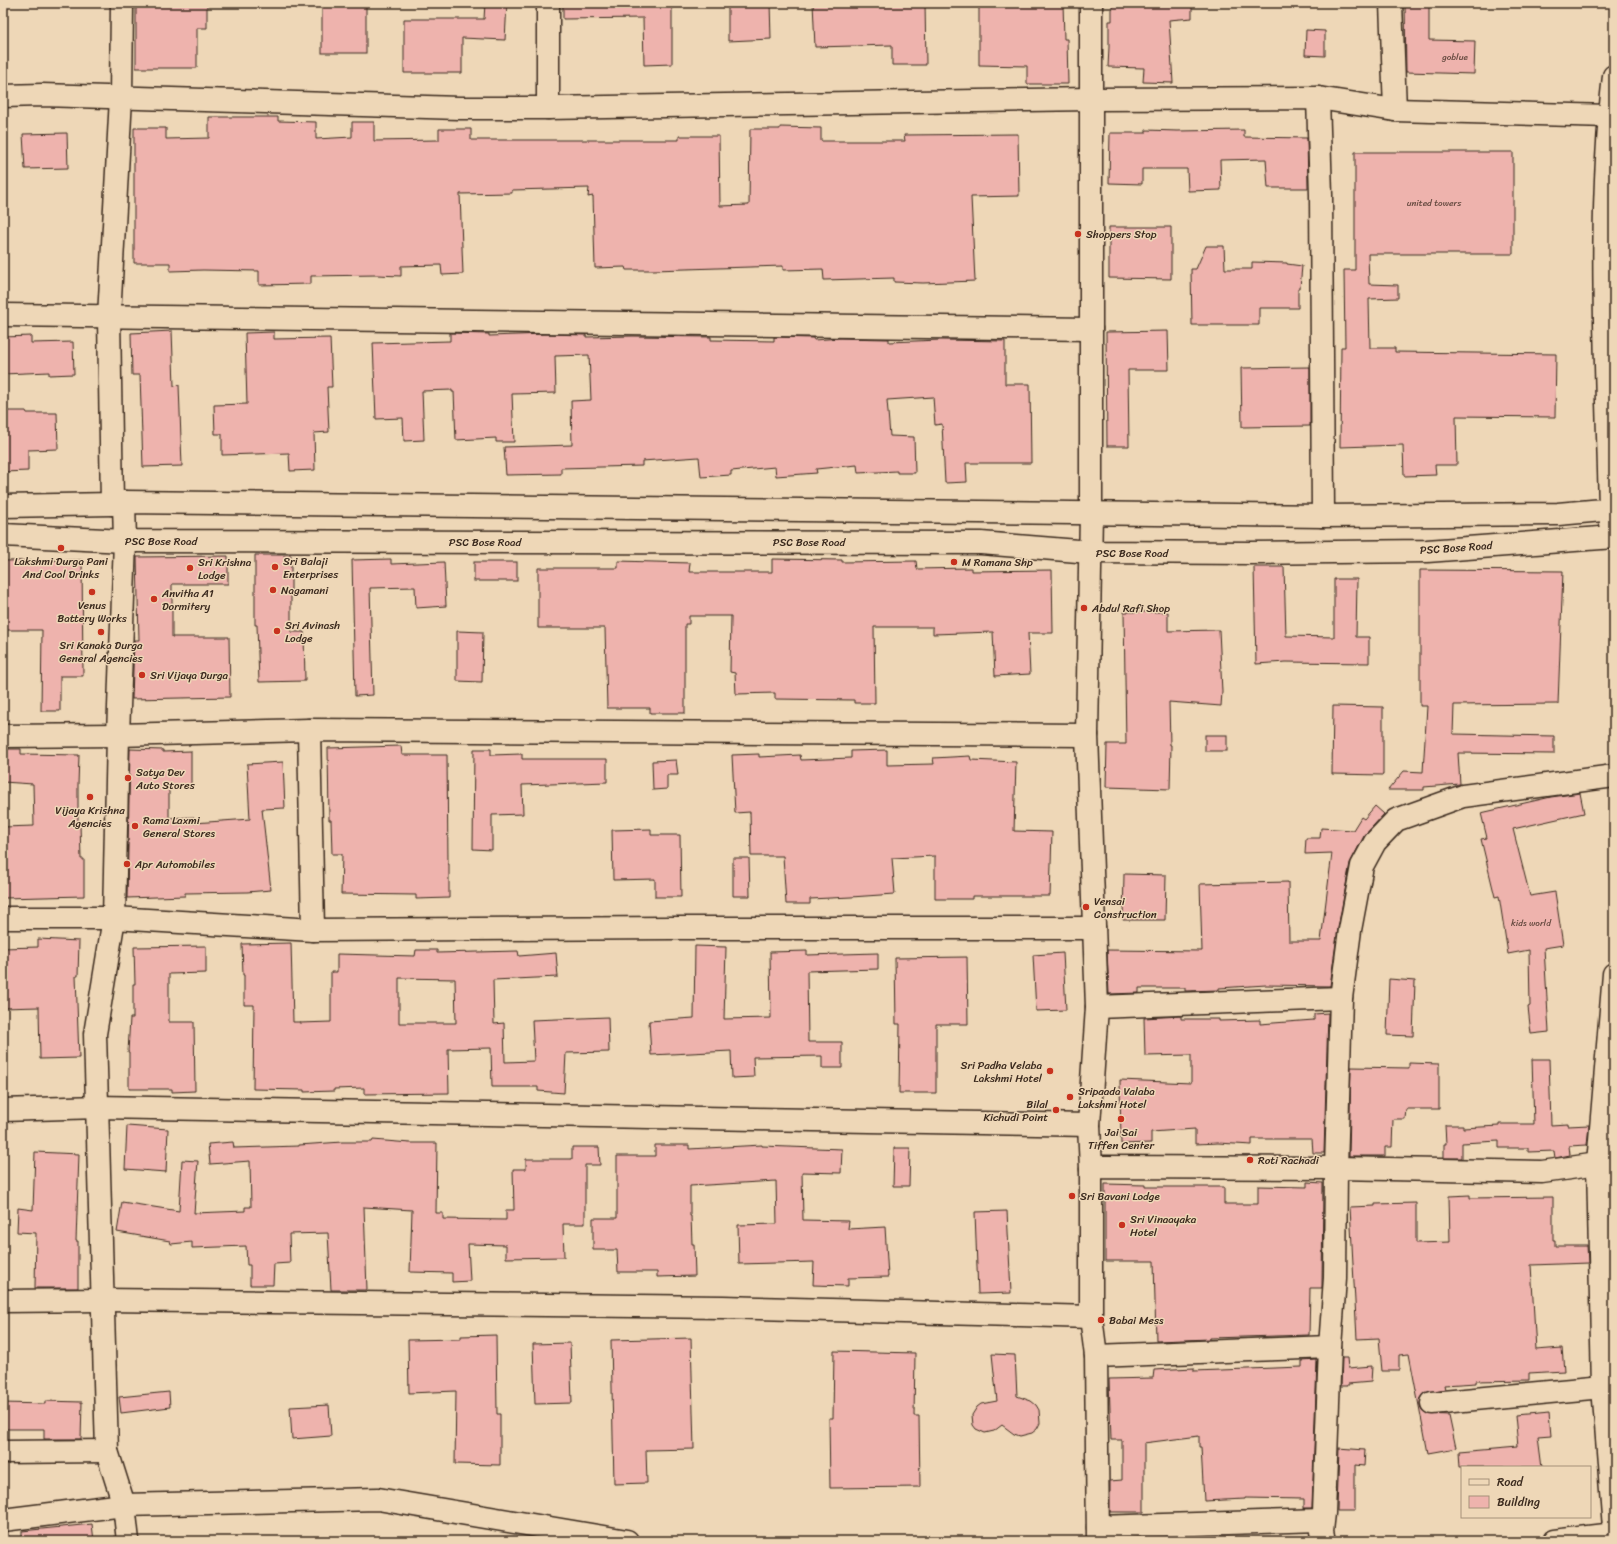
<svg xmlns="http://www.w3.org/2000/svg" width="1617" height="1544" font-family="Sriracha,sans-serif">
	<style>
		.building { fill: #eeb3ad; stroke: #3b2a1e; fill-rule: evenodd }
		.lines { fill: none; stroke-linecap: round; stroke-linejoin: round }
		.minor-casing { stroke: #3b2a1e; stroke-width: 25 }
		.minor { stroke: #eed7b7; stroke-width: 22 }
		.poi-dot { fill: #c8321e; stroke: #eed7b7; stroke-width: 1.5 }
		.labels { text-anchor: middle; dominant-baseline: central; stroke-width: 3; stroke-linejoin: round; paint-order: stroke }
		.number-label { font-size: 9px; fill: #684c42 }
		.poi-label { font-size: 11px; fill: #3b2a1e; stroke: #eed7b7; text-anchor: start }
		.street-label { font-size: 11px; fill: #3b2a1e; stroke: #eed7b7 }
	</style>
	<rect width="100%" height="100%" fill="#eed7b7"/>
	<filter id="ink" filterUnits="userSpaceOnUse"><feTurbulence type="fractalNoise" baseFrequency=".025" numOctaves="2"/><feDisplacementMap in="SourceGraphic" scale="8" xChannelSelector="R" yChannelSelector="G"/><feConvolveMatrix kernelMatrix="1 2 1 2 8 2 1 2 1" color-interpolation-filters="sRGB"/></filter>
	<g filter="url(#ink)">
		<g class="building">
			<polygon points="136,3 207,3 207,28 197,28 197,68 136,68"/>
			<rect x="322" y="3" width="44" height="50"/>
			<polygon points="485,3 507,3 505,40 462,38 462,73 404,73 404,19 484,19"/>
			<polygon points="563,3 672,3 672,64 644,65 643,18 563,19"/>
			<polygon points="728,3 770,3 771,39 728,41"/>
			<polygon points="813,3 925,3 926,65 892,65 892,45 815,47"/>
			<polygon points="979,3 1063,3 1064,39 1067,39 1068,84 1027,84 1027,66 979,65"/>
			<polygon points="1112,3 1192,3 1192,18 1169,20 1173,83 1143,82 1144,68 1108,67 1109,47 1109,21 1112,21"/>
			<polygon points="1405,3 1429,3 1429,40 1475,41 1474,74 1406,72"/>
			<polygon points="1306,30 1325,31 1325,56 1305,55"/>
			<polygon points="209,117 278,117 278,121 316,122 316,139 352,137 352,122 374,122 374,141 439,140 439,129 471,129 471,140 679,140 679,136 719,136 720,206 749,205 750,129 780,129 780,127 821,128 821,141 905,141 904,135 1018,134 1019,196 971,197 975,281 923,283 894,282 894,278 824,280 823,269 783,270 783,266 653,270 626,270 625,267 595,268 593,196 588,197 589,188 512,190 512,193 460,194 463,274 442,275 441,265 401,266 401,276 377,275 311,276 311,284 259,285 259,271 203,270 170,271 170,263 134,263 134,128 166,128 166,139 209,138"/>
			<polygon points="1146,130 1177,131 1244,130 1244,137 1307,138 1308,188 1268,188 1266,159 1220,160 1221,190 1188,191 1187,169 1142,169 1142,184 1109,183 1110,133 1146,133"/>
			<polygon points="67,133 68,168 25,169 23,134"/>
			<polygon points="1355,152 1513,152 1513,254 1368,254 1369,284 1398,285 1398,298 1369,299 1370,348 1395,348 1395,352 1556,354 1555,417 1456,416 1457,465 1435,465 1436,475 1404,476 1403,445 1340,447 1341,347 1345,347 1344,270 1355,270"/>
			<polygon points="1109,227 1171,227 1171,279 1109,278"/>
			<polygon points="1206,246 1224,246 1225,269 1252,269 1252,262 1287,263 1287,264 1302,266 1300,288 1298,288 1298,308 1259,308 1259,325 1192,325 1191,269 1196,269"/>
			<polygon points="172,331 174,386 179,385 182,466 143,467 140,375 132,375 131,333"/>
			<polygon points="1168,331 1169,370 1128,370 1129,446 1107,446 1106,332"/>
			<polygon points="274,332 274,339 330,338 332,387 327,387 329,432 314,433 315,470 290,471 289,453 222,455 222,434 215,434 214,405 247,404 245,333"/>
			<polygon points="450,333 489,334 489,336 546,334 586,335 586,337 633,336 711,337 711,340 774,341 774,337 813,338 814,340 840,338 889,339 889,342 941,340 1005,341 1005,384 1030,384 1031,463 966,463 967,482 945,483 942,424 935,425 933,397 887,400 890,436 914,437 915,473 897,473 897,471 858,473 857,465 816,469 817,473 776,476 775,467 731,471 731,475 701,477 699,457 642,461 642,466 561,468 561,474 506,475 504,447 572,445 571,401 591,400 589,355 555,356 556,393 512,394 514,442 496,442 496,438 456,440 454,392 452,392 452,390 422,391 424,440 404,441 403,418 376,419 373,343 450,341"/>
			<polygon points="31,336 31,343 73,342 74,374 49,375 49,372 3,374 3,337"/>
			<polygon points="1310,367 1310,426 1242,427 1241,368"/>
			<polygon points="3,411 26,411 27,413 57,413 58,449 28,450 28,471 3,472"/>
			<polygon points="255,555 291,555 291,632 304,632 305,681 259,682 257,625 255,625"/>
			<polygon points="228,556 228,584 172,584 172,637 229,637 230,697 132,699 134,640 139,640 137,557"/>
			<polygon points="391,559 391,564 444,562 446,606 416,608 415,587 370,588 373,695 355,696 352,560"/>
			<polygon points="772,559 842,560 842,562 916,561 917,569 971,568 971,571 1052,570 1053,633 1028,633 1030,674 995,676 993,632 933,634 933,627 874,627 875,703 854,703 854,700 775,699 775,693 736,694 735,673 730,672 731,616 689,616 689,624 685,624 685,713 650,713 650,708 607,708 605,628 538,628 538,568 618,568 618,561 690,563 689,572 772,572"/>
			<polygon points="82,560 83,676 60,676 60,711 41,711 42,630 3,630 3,561"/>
			<rect x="474" y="562" width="43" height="19"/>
			<polygon points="1254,567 1284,567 1286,636 1334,637 1334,579 1357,579 1356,637 1369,637 1369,663 1286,662 1256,664"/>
			<polygon points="1420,570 1563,571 1558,704 1454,705 1453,734 1554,736 1554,754 1458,753 1460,784 1424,787 1424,790 1388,790 1404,771 1423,772 1427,706 1420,706"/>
			<polygon points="1124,612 1168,612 1168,631 1219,630 1222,692 1221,706 1169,702 1170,745 1171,745 1170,789 1106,787 1107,744 1126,744"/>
			<polygon points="457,631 483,632 482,682 457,681"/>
			<polygon points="1333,706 1383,707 1383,775 1332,774"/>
			<rect x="1205" y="735" width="22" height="16"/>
			<polygon points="401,746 402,755 447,755 448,864 449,864 449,898 416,899 416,895 341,894 342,854 332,854 331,820 329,820 328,748"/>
			<polygon points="3,749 21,749 21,754 79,755 78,785 78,824 80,824 81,859 84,859 84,896 4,898 3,827 34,826 33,784 3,782"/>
			<polygon points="130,749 163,750 163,752 191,751 191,786 169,786 169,818 194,817 194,823 250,819 247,764 283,762 285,808 262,809 271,890 247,892 185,893 185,896 127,898"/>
			<polygon points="474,749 491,749 491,755 522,754 522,759 607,759 607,782 522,785 523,814 492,815 492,850 473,849"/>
			<polygon points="887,750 887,765 934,764 933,758 970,756 971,760 1016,762 1014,831 1052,832 1050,896 972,896 972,899 935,899 935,856 892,858 895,894 851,897 810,899 810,904 786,904 783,856 751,856 750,812 735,813 732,755 759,754 759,757 800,755 801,760 851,758 851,751"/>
			<polygon points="676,760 678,775 667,775 667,789 653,790 652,761"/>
			<polygon points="1580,793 1584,813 1513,829 1530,896 1555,892 1563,945 1544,948 1549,1032 1531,1034 1528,1007 1530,1006 1529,950 1508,954 1499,896 1495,897 1481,839 1487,838 1481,813 1551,797"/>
			<polygon points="1375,806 1384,814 1364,836 1350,863 1338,928 1330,986 1266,985 1219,988 1219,990 1185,991 1185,988 1139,988 1139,993 1109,994 1107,950 1202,951 1200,884 1288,882 1289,941 1321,941 1332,853 1305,854 1306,838 1320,838 1321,828 1353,830 1361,817 1364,819"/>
			<polygon points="651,829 651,835 680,835 681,897 655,897 655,879 613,880 612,830"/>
			<polygon points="733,858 749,858 750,896 733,896"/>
			<polygon points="1124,874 1166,875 1165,920 1123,920"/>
			<polygon points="38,939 79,941 78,976 76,976 79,1058 40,1059 39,1007 3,1008 3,948 38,947"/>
			<path d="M 291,943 L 293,1022 L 300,1022 L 300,1023 L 331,1022 L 331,972 L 337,972 L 337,954 L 415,956 L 416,950 L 437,950 L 437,953 L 518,951 L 519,956 L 556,953 L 558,977 L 493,980 L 494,1024 L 504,1023 L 505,1062 L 534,1061 L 532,1020 L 608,1017 L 609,1052 L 566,1053 L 564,1093 L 538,1091 L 538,1087 L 492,1087 L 491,1048 L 448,1049 L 449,1093 L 364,1094 L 364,1088 L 334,1089 L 334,1091 L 304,1092 L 304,1090 L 253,1089 L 254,1005 L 244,1005 L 244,975 L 243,975 L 242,944 ZM 399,978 L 455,979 L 456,1023 L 399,1023 Z"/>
			<polygon points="206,946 206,973 169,974 169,1022 194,1022 195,1091 172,1092 172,1089 129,1089 129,1052 128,1052 130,1018 133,1018 133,984 135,984 134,947"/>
			<polygon points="695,946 726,947 724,1019 771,1018 770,952 807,951 807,955 878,953 878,969 807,971 808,1042 842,1042 842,1068 822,1068 822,1056 753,1057 754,1077 732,1078 731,1051 651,1055 649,1021 694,1018"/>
			<polygon points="1063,953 1066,1010 1036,1011 1033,955"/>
			<polygon points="967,957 968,1024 936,1024 936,1093 899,1093 900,1024 896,1024 895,958"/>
			<polygon points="1389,979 1415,981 1413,1036 1387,1035"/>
			<polygon points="1328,1013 1324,1153 1313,1153 1312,1139 1252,1139 1252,1145 1218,1143 1195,1144 1195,1129 1151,1132 1151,1143 1121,1144 1120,1080 1191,1083 1191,1055 1145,1056 1144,1018 1181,1016 1181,1019 1219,1019 1219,1021 1260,1020 1260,1024 1314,1020 1314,1014"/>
			<polygon points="1532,1059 1549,1059 1551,1125 1568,1124 1568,1126 1589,1125 1587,1145 1569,1146 1570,1155 1555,1158 1554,1151 1528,1152 1528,1148 1499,1148 1499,1141 1462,1143 1462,1158 1444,1158 1444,1144 1446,1144 1445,1125 1463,1125 1463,1128 1499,1126 1499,1124 1534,1124"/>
			<polygon points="1409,1063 1439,1064 1439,1109 1406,1109 1405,1119 1393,1119 1392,1147 1385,1147 1385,1156 1349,1156 1351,1067 1409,1068"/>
			<polygon points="127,1126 168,1129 166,1172 125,1169"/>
			<polygon points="373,1140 410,1143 437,1143 436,1213 443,1213 443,1219 506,1220 506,1210 514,1210 513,1169 526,1169 526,1159 572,1159 572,1147 599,1147 600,1165 585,1165 585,1224 563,1224 564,1257 506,1258 506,1245 468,1244 470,1281 452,1282 452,1273 410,1272 412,1210 364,1207 367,1290 331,1290 328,1233 289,1234 290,1263 274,1264 273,1285 250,1285 250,1265 247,1265 246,1246 192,1248 192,1242 171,1244 170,1241 117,1232 122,1202 179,1211 182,1160 198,1161 194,1213 245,1211 245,1207 251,1207 250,1161 210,1164 208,1144 233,1142 234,1148 299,1146 299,1145 342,1142 372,1142"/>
			<polygon points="655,1145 689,1145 689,1149 762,1145 762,1146 842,1149 841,1173 802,1172 803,1220 849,1221 848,1229 885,1227 888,1277 848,1278 848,1286 813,1285 814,1262 739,1264 738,1225 777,1224 776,1181 690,1186 690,1216 691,1216 692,1244 694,1244 695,1276 657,1277 657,1272 618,1272 617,1250 593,1250 593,1218 617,1218 617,1156 655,1156"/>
			<polygon points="894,1148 910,1148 909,1186 893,1186"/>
			<polygon points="35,1152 79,1154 76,1241 78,1241 78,1288 35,1288 36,1233 17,1232 18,1208 33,1210"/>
			<polygon points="1307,1182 1323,1183 1322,1288 1310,1288 1309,1335 1210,1338 1210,1339 1156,1341 1154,1261 1105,1261 1105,1184 1145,1185 1145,1187 1224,1187 1224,1204 1258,1204 1258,1186 1307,1187"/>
			<polygon points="1470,1195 1470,1198 1553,1197 1553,1240 1555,1240 1555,1246 1587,1246 1588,1263 1531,1265 1536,1350 1562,1348 1564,1371 1529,1373 1529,1380 1476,1381 1476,1383 1444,1385 1445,1389 1425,1393 1421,1398 1420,1405 1422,1410 1427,1414 1449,1415 1456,1448 1428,1453 1409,1354 1399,1355 1399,1371 1382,1371 1379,1338 1357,1339 1350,1207 1375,1206 1375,1204 1416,1203 1416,1243 1450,1242 1449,1196"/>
			<polygon points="1007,1211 1011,1293 978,1294 975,1212"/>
			<polygon points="496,1335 497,1414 500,1414 500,1465 455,1464 456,1391 409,1393 408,1340 461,1339 461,1336"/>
			<polygon points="691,1338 694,1449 646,1450 647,1483 614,1484 611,1340"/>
			<polygon points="570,1343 572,1403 535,1404 533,1344"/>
			<polygon points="834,1351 915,1353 914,1416 919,1416 920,1487 830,1488 829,1418 833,1418"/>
			<polygon points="992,1354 1015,1355 1017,1396 1031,1401 1036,1405 1039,1410 1040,1423 1037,1429 1032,1433 1020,1436 1014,1434 1002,1425 994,1431 985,1433 976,1429 973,1425 972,1415 977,1407 981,1404 997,1401"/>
			<polygon points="1342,1358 1347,1358 1348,1368 1372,1366 1371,1382 1348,1384 1348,1386 1341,1386"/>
			<polygon points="1317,1360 1312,1508 1304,1508 1304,1499 1245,1498 1245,1499 1204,1501 1201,1447 1199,1447 1199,1436 1144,1443 1144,1512 1110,1512 1110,1481 1122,1480 1122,1440 1111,1440 1109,1379 1153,1378 1154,1370 1194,1368 1194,1371 1302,1367 1302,1361"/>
			<polygon points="169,1392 170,1407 121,1413 119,1397"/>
			<polygon points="45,1401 82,1402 81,1439 44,1439 44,1429 3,1429 3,1403 45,1404"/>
			<polygon points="329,1405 331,1436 292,1439 290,1407"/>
			<polygon points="1549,1412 1551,1435 1538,1436 1542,1467 1460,1467 1459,1452 1518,1447 1515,1415"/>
			<polygon points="1339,1448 1365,1450 1364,1466 1355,1465 1355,1511 1337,1511"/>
			<polygon points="92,1524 94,1541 22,1541 22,1531"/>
		</g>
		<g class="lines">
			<g class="minor-casing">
				<g id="minor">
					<polyline points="548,3 548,108"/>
					<polyline points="1091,3 1091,513 1087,735 1097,1007 1089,1125 1091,1169 1091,1317 1096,1356 1098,1541"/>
					<polyline points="1391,3 1395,110"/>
					<polyline points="3,96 42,95 459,108 548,108 1091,99 1318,98 1395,110 1609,116"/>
					<polyline points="1318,98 1321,195 1323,516"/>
					<polyline points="3,315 1091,329"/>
					<polyline points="124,502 125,541 118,735 114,918 95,1034 107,1451 124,1505 128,1541"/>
					<polyline points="112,504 109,317 121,98 122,3"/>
					<polyline points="3,506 112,504 124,502 1323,516 1558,514 1614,509"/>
					<path d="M 1611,523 L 1610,510 C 1607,365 1597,220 1614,76"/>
					<polyline points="3,535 125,541 981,543 1090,552 1250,553 1427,551 1614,537"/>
					<polyline points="1087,735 309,730 313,930 671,928 1094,928"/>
					<polyline points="3,736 118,735 309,730"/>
					<polyline points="3,918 114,918 313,930"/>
					<polyline points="1614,974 1598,1164 1603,1387 1614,1528"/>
					<polyline points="1097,1007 1341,998"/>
					<polyline points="3,1110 98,1107 1089,1125"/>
					<polyline points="1091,1169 1102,1167 1336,1168 1542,1172 1598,1164"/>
					<polyline points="3,1301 103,1300 723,1307 1091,1317"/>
					<polyline points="1096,1356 1330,1347"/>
					<polyline points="1432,1403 1603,1387"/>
					<polyline points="3,1452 107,1451"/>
					<polyline points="3,1520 124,1505 378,1499 627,1541"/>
					<polyline points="1098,1527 1322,1520"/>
					<polyline points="1324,1541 1322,1531 1324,1513 1330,1347 1335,1278 1336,1168 1341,998 1350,930 1362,866 1375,842 1396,820 1463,796 1614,776"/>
					<polyline points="1555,1541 1614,1534"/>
				</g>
			</g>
			<use href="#minor" class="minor"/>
		</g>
	</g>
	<g class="poi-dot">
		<circle cx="1078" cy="234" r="4"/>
		<circle cx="61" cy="548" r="4"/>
		<circle cx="954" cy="562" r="4"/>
		<circle cx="275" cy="567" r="4"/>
		<circle cx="190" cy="568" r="4"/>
		<circle cx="273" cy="590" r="4"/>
		<circle cx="92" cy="592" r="4"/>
		<circle cx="154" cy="599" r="4"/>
		<circle cx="1084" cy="608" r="4"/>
		<circle cx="277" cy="631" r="4"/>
		<circle cx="101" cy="632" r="4"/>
		<circle cx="142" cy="675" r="4"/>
		<circle cx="128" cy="778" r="4"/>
		<circle cx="90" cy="797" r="4"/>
		<circle cx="135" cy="826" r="4"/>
		<circle cx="127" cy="864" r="4"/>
		<circle cx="1086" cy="907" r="4"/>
		<circle cx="1050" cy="1071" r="4"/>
		<circle cx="1070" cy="1097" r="4"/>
		<circle cx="1056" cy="1110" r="4"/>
		<circle cx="1121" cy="1119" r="4"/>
		<circle cx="1250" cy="1160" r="4"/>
		<circle cx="1072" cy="1196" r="4"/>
		<circle cx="1122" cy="1225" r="4"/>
		<circle cx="1101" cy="1320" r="4"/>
	</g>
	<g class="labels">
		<g class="number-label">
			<text x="1455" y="57">goblue</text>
			<text x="1434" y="203">united towers</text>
			<text x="1531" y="923">kids world</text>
		</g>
		<g class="poi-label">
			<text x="1086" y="234">Shoppers Stop</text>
			<text x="61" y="561" text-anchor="middle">Lakshmi Durga Pani<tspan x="61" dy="13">And Cool Drinks</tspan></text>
			<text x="283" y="561">Sri Balaji<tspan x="283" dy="13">Enterprises</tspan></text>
			<text x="198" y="562">Sri Krishna<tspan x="198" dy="13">Lodge</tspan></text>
			<text x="962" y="562">M Ramana Shp</text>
			<text x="281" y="590">Nagamani</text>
			<text x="162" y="593">Anvitha A1<tspan x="162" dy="13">Dormitery</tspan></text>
			<text x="92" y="605" text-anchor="middle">Venus<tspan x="92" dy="13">Battery Works</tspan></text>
			<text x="1092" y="608">Abdul Rafi Shop</text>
			<text x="285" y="625">Sri Avinash<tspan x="285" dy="13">Lodge</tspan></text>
			<text x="101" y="645" text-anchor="middle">Sri Kanaka Durga<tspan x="101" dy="13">General Agencies</tspan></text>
			<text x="150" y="675">Sri Vijaya Durga</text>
			<text x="136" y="772">Satya Dev<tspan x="136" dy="13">Auto Stores</tspan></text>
			<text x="90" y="810" text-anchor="middle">Vijaya Krishna<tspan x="90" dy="13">Agencies</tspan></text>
			<text x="143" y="820">Rama Laxmi<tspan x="143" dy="13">General Stores</tspan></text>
			<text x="135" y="864">Apr Automobiles</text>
			<text x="1094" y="901">Vensai<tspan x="1094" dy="13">Construction</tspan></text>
			<text x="1042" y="1065" text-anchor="end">Sri Padha Velaba<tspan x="1042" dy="13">Lakshmi Hotel</tspan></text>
			<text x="1078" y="1091">Sripaada Valaba<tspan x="1078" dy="13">Lakshmi Hotel</tspan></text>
			<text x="1048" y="1104" text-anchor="end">Bilal<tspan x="1048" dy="13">Kichudi Point</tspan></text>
			<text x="1121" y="1132" text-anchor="middle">Jai Sai<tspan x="1121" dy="13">Tiffen Center</tspan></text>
			<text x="1258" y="1160">Roti Rachadi</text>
			<text x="1080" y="1196">Sri Bavani Lodge</text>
			<text x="1130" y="1219">Sri Vinaayaka<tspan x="1130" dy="13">Hotel</tspan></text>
			<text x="1109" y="1320">Babai Mess</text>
		</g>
		<g class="street-label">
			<text x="161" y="541">PSC Bose Road</text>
			<text x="485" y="542">PSC Bose Road</text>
			<text x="809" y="542">PSC Bose Road</text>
			<text transform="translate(1456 548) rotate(-4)">PSC Bose Road</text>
			<text x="1132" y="553">PSC Bose Road</text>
		</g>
	</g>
	<rect width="1617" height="1544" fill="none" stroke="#eed7b7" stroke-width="16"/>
	<rect x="8" y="8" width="1601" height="1528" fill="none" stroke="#3b2a1e" stroke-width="1.5" filter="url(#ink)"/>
	<rect x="1461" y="1466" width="130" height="52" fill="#eed7b7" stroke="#a6927a"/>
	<rect x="1469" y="1479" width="20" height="6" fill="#eed7b7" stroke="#a6927a"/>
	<text x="1497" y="1486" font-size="12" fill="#3b2a1e">Road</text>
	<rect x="1469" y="1496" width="20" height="12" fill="#eeb3ad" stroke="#a6927a"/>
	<text x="1497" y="1506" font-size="12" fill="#3b2a1e">Building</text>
</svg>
